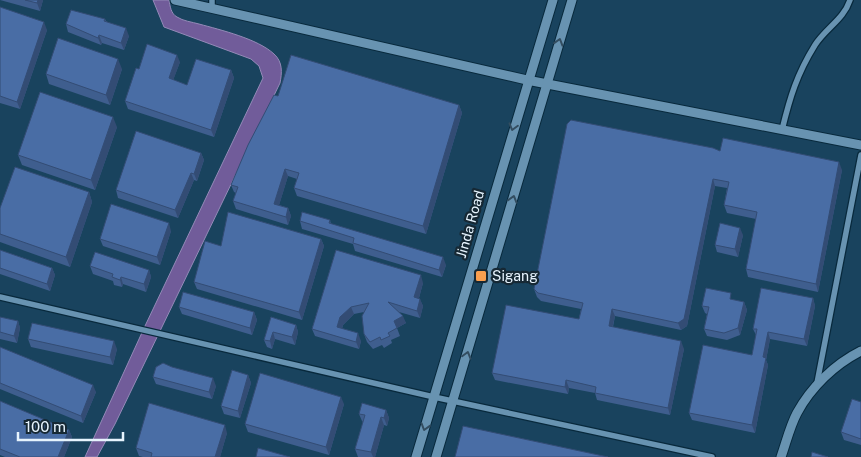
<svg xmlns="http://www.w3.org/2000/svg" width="861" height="457" font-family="'Public Sans',sans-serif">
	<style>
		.water { fill: #715c9a; stroke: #948ab8 }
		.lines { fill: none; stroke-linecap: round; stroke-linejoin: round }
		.street-casing { stroke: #08293c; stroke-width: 8 }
		.secondary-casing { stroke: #08293c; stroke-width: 11 }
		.street { stroke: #6893b1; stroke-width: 5.5 }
		.secondary { stroke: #6893b1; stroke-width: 9 }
		.wall { fill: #3f5e8e }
		.shaded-wall { fill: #334c74 }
		.building { fill: #496da5; stroke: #334c74 }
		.oneway { stroke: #334d60 }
		.poi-dot { fill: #fa9f4f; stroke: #162834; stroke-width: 2 }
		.labels { text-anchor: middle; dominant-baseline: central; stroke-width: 4.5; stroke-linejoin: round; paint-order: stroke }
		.street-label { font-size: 14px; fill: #e7f4fe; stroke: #162834 }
		.poi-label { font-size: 14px; fill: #e7f4fe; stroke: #162834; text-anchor: start }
	</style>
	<rect width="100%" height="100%" fill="#19435e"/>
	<path class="water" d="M 153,0 L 169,0 C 170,6 171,14 177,17 C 183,21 192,22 199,24 C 221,30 258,39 274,54 C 283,62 282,73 280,83 L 115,424 L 97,457 L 85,457 L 145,326 L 263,78 L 259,66 L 251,59 L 164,27 Z"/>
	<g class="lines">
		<g class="street-casing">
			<g id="street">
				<polyline points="212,8 212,0"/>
				<path d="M 782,130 C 790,97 797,74 815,45 C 826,28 844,19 850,0"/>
				<polyline points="0,297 434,397 712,457"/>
				<polyline points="817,383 861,155"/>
			</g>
		</g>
		<g class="secondary-casing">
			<g id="secondary">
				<polyline points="175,0 527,80 861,145"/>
				<polyline points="416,457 553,0"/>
				<polyline points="436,457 572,0"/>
				<path d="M 781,457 C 786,443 790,426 797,413 C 811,387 835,364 861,351"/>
			</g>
		</g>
		<use href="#street" class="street"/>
		<use href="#secondary" class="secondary"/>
	</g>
	<g class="wall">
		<polygon points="0,0 43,0 40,11"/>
		<polygon points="0,7 47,30 20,109 0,103"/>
		<polygon points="105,19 106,21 129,36 124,50 102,43 101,45 68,32 66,24"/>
		<polygon points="180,62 173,80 187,85 231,70 234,78 214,137 128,109 125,101 139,69"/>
		<polygon points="122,69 110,105 49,84 46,74"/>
		<polygon points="278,96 459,105 462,113 426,234 297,196 294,188 297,179 288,176 279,205 288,208 291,216 288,225 236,209 233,201 236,193 234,192 231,185"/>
		<polygon points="117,127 95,190 22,165 18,155"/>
		<polygon points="720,151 842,170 818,292 748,277 746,269 756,219 727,213 724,205 727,188 715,186 687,326 681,330 615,316 613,327 684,349 670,415 597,400 595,393 569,388 568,394 495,380 492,373 579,319 581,309 541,301 537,297 534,289"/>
		<polygon points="201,153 204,160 197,181 194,180 178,218 118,198 116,190"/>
		<polygon points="89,192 92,202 70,267 0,242 0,208"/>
		<polygon points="330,220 331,224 446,265 442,277 355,251 353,244 302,229 300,221"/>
		<polygon points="171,231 160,265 103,246 100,239"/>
		<polygon points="743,235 738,257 717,252 715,245"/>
		<polygon points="321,239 324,246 302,320 197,289 194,282"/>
		<polygon points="0,250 52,268 55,275 50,291 0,274"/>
		<polygon points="336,250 423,283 419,298 423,306 420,318 399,312 406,323 397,328 400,336 391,340 392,343 384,348 382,345 373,349 367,342 364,334 364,312 354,314 343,325 342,329 361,341 359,349 315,336 312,329"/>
		<polygon points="90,266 149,270 151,277 146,292 123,284 122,287 114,285 113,281 93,274"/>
		<polygon points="813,298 815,306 807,346 770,339 766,360 768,365 755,433 692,420 689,413 752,355 756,335 753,329"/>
		<polygon points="734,300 744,302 747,310 740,335 727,340 707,336 704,329 707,314 705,313 702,306"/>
		<polygon points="179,307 254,312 257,320 252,335 182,314"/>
		<polygon points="0,317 18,321 20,328 17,343 0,339"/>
		<polygon points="271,317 296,325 298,332 295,345 275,339 272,349 267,347 264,340"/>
		<polygon points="28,339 117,349 113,365 31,347"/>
		<polygon points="0,347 96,392 83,423 0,389"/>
		<polygon points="248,375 251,383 240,418 224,414 221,406"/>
		<polygon points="153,377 216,386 212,399 156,384"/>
		<polygon points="0,401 69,430 72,437 64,457 5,457 0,455"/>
		<polygon points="861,402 861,445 844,440 841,432"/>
		<polygon points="344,404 329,455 248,432 245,424"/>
		<polygon points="386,410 389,418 387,426 384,425 375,457 358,457 355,449 363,422 362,421 359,414"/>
		<polygon points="227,433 220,457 143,457 139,456 136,448"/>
	</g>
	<g class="shaded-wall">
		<polygon points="38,0 43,0 40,11 37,3"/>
		<polygon points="44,22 47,30 20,109 17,102"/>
		<polygon points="126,28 129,36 124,50 121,43"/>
		<polygon points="99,35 102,43 101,45 98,38"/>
		<polygon points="177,55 180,62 171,86 169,78"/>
		<polygon points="118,59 122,69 110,105 106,95"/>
		<polygon points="231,70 234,78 214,137 211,130"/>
		<polygon points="459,105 462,113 426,234 423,226"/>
		<polygon points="113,117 117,127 95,190 91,180"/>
		<polygon points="201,153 204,160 197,181 194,174"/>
		<polygon points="839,162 842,170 818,292 816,284"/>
		<polygon points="285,169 288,176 277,212 274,204"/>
		<polygon points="191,173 194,180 178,218 175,210"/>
		<polygon points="713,179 715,186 687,326 681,330 678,323"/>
		<polygon points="89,192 92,202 70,267 66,257"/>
		<polygon points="288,208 291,216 288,225 286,217"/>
		<polygon points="169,223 171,231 160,265 157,257"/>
		<polygon points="740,228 743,235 738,257 735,249"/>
		<polygon points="321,239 324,246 302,320 299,312"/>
		<polygon points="443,257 446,265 442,277 439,270"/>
		<polygon points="52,268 55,275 50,291 47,284"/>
		<polygon points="149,270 151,277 146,292 144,284"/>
		<polygon points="421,275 423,283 417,305 414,297"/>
		<polygon points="121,277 123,284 122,287 120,280"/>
		<polygon points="813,298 815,306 807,346 804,339"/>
		<polygon points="420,299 423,306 420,318 417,311"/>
		<polygon points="744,302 747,310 740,335 738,328"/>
		<polygon points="351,307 354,314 343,325 340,335 337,327 340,317"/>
		<polygon points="612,309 615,316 611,333 609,326"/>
		<polygon points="254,312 257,320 252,335 250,328"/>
		<polygon points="403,316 406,323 397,328 394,321"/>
		<polygon points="18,321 20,328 17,343 14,336"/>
		<polygon points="296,325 298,332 295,345 292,337"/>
		<polygon points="273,332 275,339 272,349 270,341"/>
		<polygon points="768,332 770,339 766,360 768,365 755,433 752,425 763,357"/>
		<polygon points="358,333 361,341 359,349 356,342"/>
		<polygon points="114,341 117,349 113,365 110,357"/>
		<polygon points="681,341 684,349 670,415 668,408"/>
		<polygon points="248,375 251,383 240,418 238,411"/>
		<polygon points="213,378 216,386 212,399 209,392"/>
		<polygon points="566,380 569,388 568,394 565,387"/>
		<polygon points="93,385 96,392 83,423 81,416"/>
		<polygon points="341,397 344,404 329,455 326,447"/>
		<polygon points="386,410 389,418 387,426 384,418"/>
		<polygon points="381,417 384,425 375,457 373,457 371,452"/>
		<polygon points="225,425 227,433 220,457 215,457"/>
		<polygon points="69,430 72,437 64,457 58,457"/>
	</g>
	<g class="building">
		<polygon points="25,0 38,0 37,3"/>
		<polygon points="0,7 44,22 17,102 0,96"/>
		<polygon points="71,10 105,19 104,21 126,28 121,43 99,35 98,38 66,24"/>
		<polygon points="58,38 118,59 106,95 46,74"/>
		<polygon points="147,44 177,55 169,78 187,85 196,59 231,70 211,130 125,101 136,68 139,69"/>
		<polygon points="291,55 459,105 423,226 294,188 299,173 285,169 274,204 288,208 286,217 233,201 238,187 231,185 248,145 274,95 278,96"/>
		<polygon points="40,92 113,117 91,180 18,155"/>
		<polygon points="571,120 713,148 720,151 723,138 839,162 816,284 746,269 757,212 724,205 729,182 713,179 684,319 678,323 612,309 609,326 681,341 668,408 595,393 596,387 566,380 565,387 492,373 506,305 579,319 583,303 538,293 534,289 567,124"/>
		<polygon points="136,131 201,153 194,174 191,173 175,210 116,190"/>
		<polygon points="15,167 89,192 66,257 0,234 0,208"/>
		<polygon points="111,204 169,223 157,257 100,239"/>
		<polygon points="228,212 321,239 299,312 194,282 205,241 221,246"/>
		<polygon points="302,212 330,220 329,223 443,257 439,270 353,243 354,238 300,221"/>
		<polygon points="720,223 740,228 735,249 715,245"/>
		<polygon points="0,250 52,268 47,284 0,268"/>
		<polygon points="336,250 421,275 414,297 420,299 417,311 388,302 403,316 394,321 397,328 388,333 390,336 381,340 380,337 370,342 364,334 362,316 369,303 351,307 340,317 337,327 358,333 356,342 312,329"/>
		<polygon points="95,252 149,270 144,284 121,277 120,280 112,277 113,274 90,266"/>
		<polygon points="706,288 731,293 730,299 744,302 738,328 724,333 704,329 709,307 702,306"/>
		<polygon points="761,288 813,298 804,339 768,332 763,357 766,358 752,425 689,413 703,345 752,355 757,329 753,329"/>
		<polygon points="183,292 254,312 250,328 179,307"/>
		<polygon points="0,317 18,321 14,336 0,332"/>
		<polygon points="271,317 296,325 292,337 273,332 270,341 264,340"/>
		<polygon points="32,323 114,341 110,357 28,339"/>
		<polygon points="0,347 93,385 81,416 0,383"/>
		<polygon points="163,363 172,367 213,378 209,392 153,377 156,367"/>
		<polygon points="232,370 248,375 238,411 221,406"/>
		<polygon points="260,373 341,397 326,447 245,424"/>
		<polygon points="852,399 861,402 861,439 841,432"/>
		<polygon points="0,401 69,430 58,457 20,457 0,449"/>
		<polygon points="149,403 225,425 215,457 151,457 152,453 136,448"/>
		<polygon points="362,403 386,410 384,418 381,417 371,452 355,449 365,415 359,414"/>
		<polygon points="463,426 608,457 455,457"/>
		<polygon points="258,448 290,457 256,457"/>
		<polygon points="812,452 828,457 811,457"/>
	</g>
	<defs><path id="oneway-chevron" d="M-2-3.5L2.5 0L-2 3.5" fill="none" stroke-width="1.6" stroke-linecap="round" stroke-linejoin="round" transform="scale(1.25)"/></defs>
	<g class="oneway">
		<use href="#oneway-chevron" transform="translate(559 42) rotate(-73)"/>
		<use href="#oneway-chevron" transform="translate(513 127) rotate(106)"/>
		<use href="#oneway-chevron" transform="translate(513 199) rotate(-74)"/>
		<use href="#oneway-chevron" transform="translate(467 355) rotate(-74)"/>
		<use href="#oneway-chevron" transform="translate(425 427) rotate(107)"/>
	</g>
	<rect class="poi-dot" x="475" y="270" width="12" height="12" rx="2.5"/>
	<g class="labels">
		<g class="street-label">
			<text transform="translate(470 224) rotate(-74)">Jinda Road</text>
		</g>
		<g class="poi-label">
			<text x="492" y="276">Sigang</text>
		</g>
	</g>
	<path d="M18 432v8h105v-8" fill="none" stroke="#e7f4fe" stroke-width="2.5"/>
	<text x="25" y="432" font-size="15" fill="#e7f4fe" stroke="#162834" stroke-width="4" paint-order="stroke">100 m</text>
</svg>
